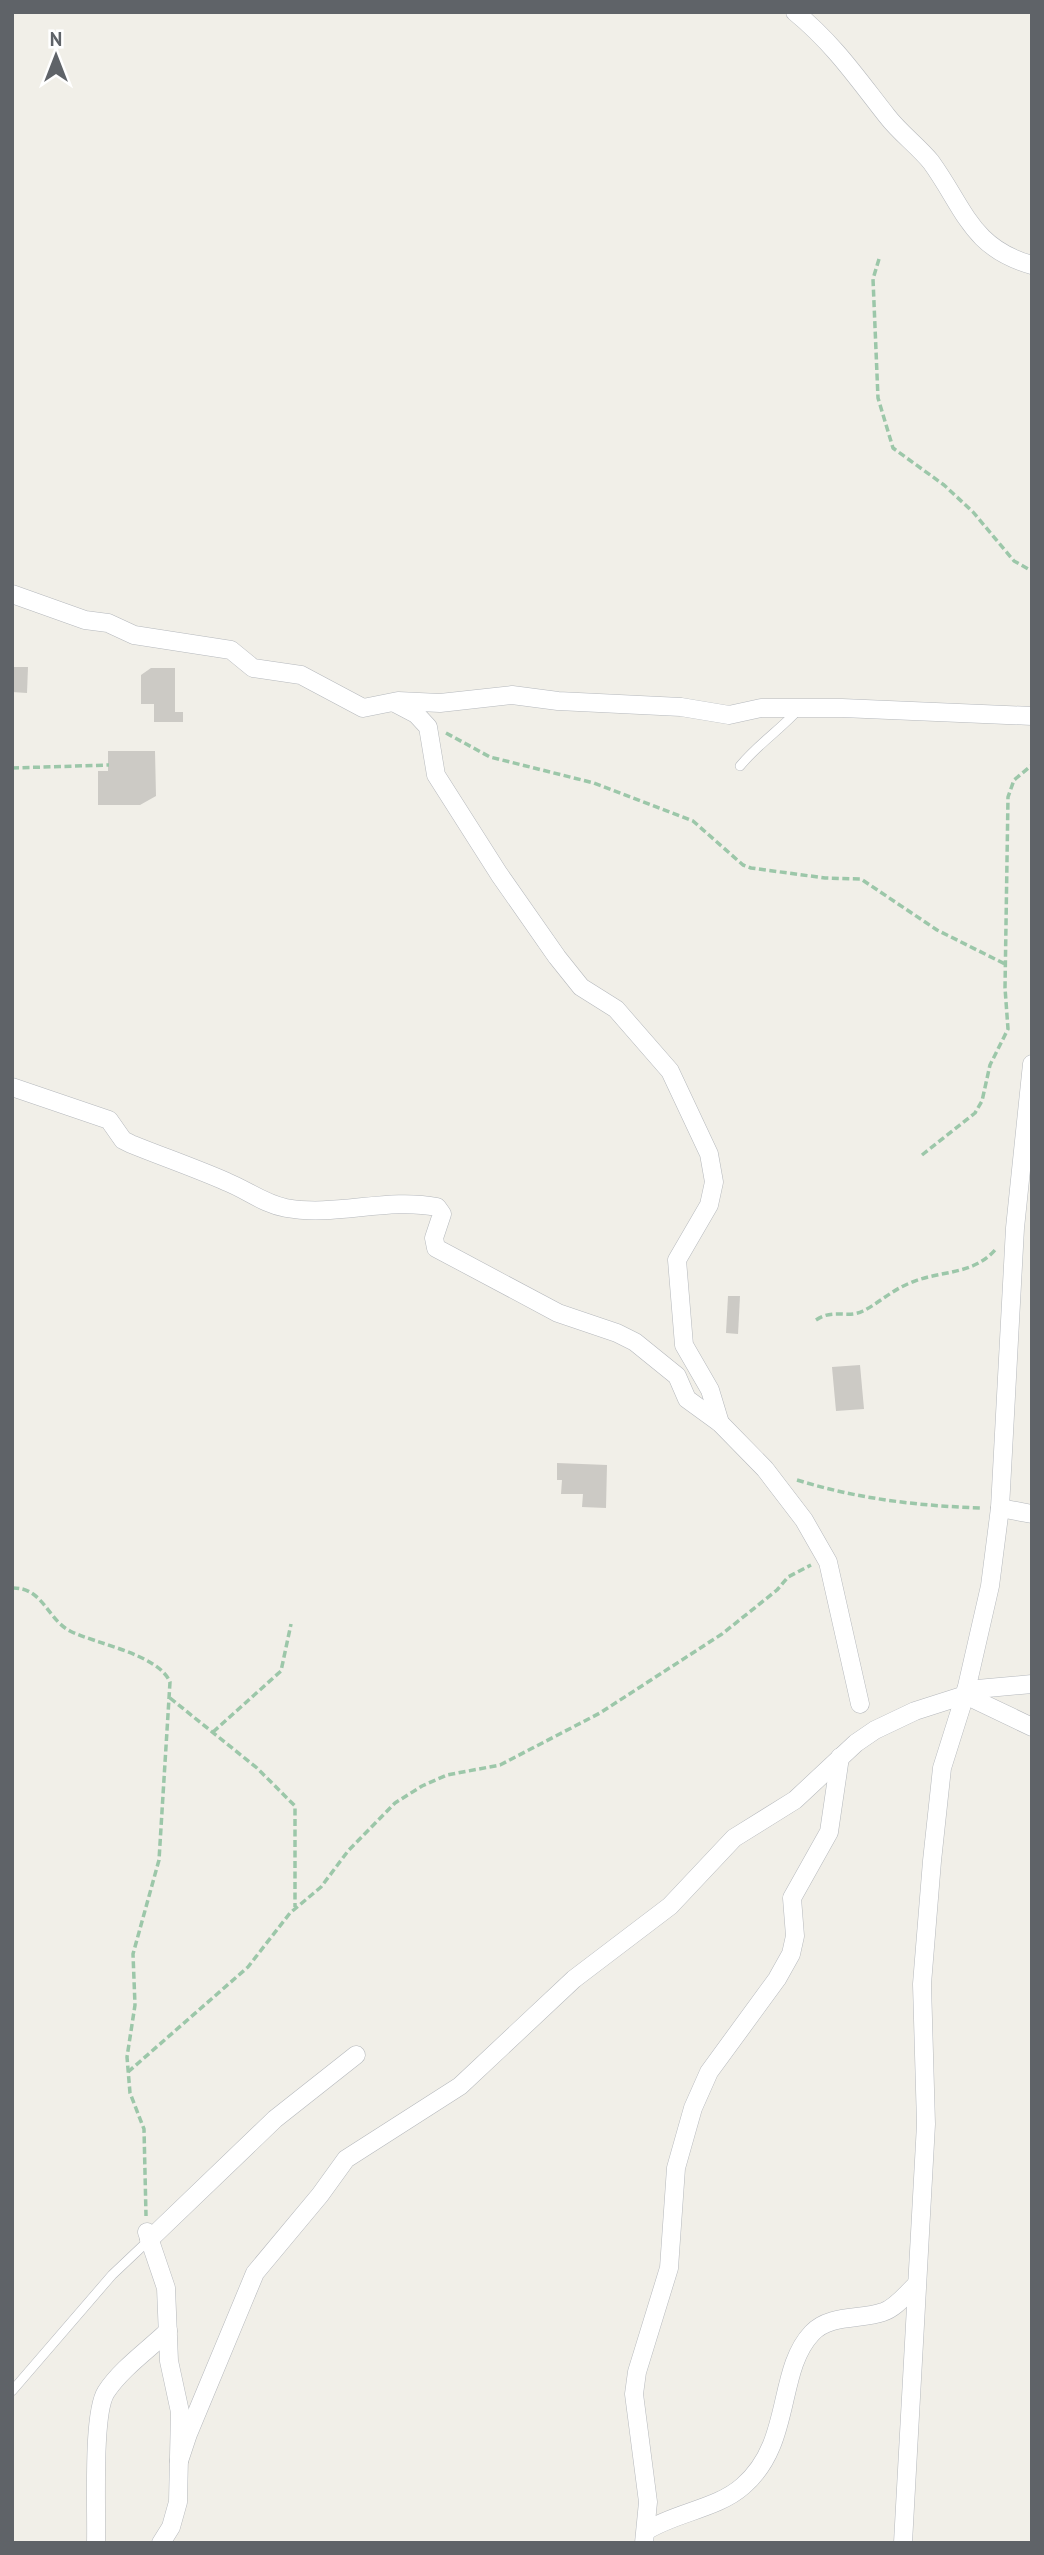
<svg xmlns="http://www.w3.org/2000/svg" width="1044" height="2555" font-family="'PT Sans',sans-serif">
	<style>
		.building { fill: #cccac5 }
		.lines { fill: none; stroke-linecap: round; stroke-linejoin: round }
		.service-casing { stroke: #b5b8bc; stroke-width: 10 }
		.minor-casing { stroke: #b5b8bc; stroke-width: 19 }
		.path { stroke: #9cc7a9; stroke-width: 3.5; stroke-dasharray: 7 3.5; stroke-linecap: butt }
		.service { stroke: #fff; stroke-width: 9 }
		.minor { stroke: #fff; stroke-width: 18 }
	</style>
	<rect width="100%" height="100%" fill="#f1efe8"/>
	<g class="building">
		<polygon points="12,667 28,667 27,693 12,692"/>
		<polygon points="151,668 175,668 175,712 183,712 183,722 154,722 154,704 141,704 141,675"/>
		<polygon points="108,751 155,751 156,796 140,805 98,805 98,771 108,771"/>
		<polygon points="728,1296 740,1296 738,1334 726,1333"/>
		<polygon points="860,1365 864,1409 836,1411 832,1367"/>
		<polygon points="557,1463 607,1465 606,1508 582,1507 583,1494 561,1494 562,1480 557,1480"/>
	</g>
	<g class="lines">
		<g class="service-casing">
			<g id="service">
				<path d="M 740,766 C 758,744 780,730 799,709"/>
				<polyline points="12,2391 112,2275 149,2240"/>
			</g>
		</g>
		<g class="minor-casing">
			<g id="minor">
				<path d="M 795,12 C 834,44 857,78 887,116 C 900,133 918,146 931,162 C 965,209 971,248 1032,265"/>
				<polyline points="12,594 85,620 108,623 134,635 231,650 253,668 301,675 363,708 398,701 440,703 512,695 558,701 681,707 729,715 761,708 842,708 1032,716"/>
				<polyline points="395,703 416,714 428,727 436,775 499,874 557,957 581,987 616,1009 670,1071 709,1154 714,1182 709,1205 677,1260 684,1345 710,1390 720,1423"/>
				<path d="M 12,1087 L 109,1120 L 123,1140 L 131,1144 C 163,1157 195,1168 227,1182 C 247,1190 264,1204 286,1208 C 336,1217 387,1197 437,1207 L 442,1214 L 434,1238 L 436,1248 L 558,1313 L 617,1333 L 635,1342 L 677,1376 L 687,1399 L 720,1423 L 765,1469 L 804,1520 L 828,1562 L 860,1704"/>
				<polyline points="1000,1508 1032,1514"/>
				<polyline points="966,1690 1032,1684"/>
				<polyline points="147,2232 166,2288 169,2361 180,2412 178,2502 171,2527 161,2543"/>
				<polyline points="149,2240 275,2119 356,2055"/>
				<polyline points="179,2461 188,2434 255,2273 320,2195 346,2159 460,2086 574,1979 670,1906 734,1838 795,1800 856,1743 875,1730 915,1711 965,1695 1032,1727"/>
				<path d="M 646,2531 C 676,2512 717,2509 743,2486 C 793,2443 776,2371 812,2333 C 830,2314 861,2320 883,2312 C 896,2308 906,2294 916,2285"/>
				<path d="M 96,2543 C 97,2511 92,2414 106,2392 C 121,2369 148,2350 168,2331"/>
				<polyline points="644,2543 648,2502 634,2394 637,2372 669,2268 676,2168 693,2108 709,2072 777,1979 791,1954 795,1936 792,1898 829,1832 840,1757"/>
				<polyline points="903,2543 926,2124 922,1984 932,1861 942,1768 965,1695 990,1586 1000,1508 1015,1228 1032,1064"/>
			</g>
		</g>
		<g class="path">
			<polyline points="879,259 873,279 878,398 893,448 944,485 973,512 1014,561 1032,571"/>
			<polyline points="446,733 490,757 594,783 693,821 743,865 751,868 825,878 861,879 937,930 1005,964"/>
			<polyline points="12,768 109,765"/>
			<polyline points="922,1155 975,1113 982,1101 990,1065 1008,1029 1005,988 1008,797 1014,780 1032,765"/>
			<path d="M 816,1320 C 834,1308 847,1319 863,1311 C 879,1303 892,1290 910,1283 C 939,1270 972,1276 995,1250"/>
			<path d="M 797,1480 C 858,1499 919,1506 982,1508"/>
			<path d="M 12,1588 C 43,1587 47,1619 70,1631 C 96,1644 158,1654 170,1682 L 159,1860 L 133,1954 L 135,2005 L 127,2057 L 130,2093 L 144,2129 L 146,2216"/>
			<polyline points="170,1698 257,1768 295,1806 295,1907"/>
			<polyline points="213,1732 281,1671 291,1624"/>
			<polyline points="128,2072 248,1967 290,1913 321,1887 348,1851 395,1803 422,1786 447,1775 500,1765 600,1713 722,1634 777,1590 788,1577 811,1565"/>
		</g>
		<use href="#service" class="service"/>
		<use href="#minor" class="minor"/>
	</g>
	<rect width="1044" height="2555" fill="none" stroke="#5f6368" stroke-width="28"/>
	<g transform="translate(56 56)" stroke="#ffffff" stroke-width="5" paint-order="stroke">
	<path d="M0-5L12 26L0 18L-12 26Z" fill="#5f6368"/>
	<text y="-10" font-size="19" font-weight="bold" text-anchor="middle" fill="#5f6368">N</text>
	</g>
</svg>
